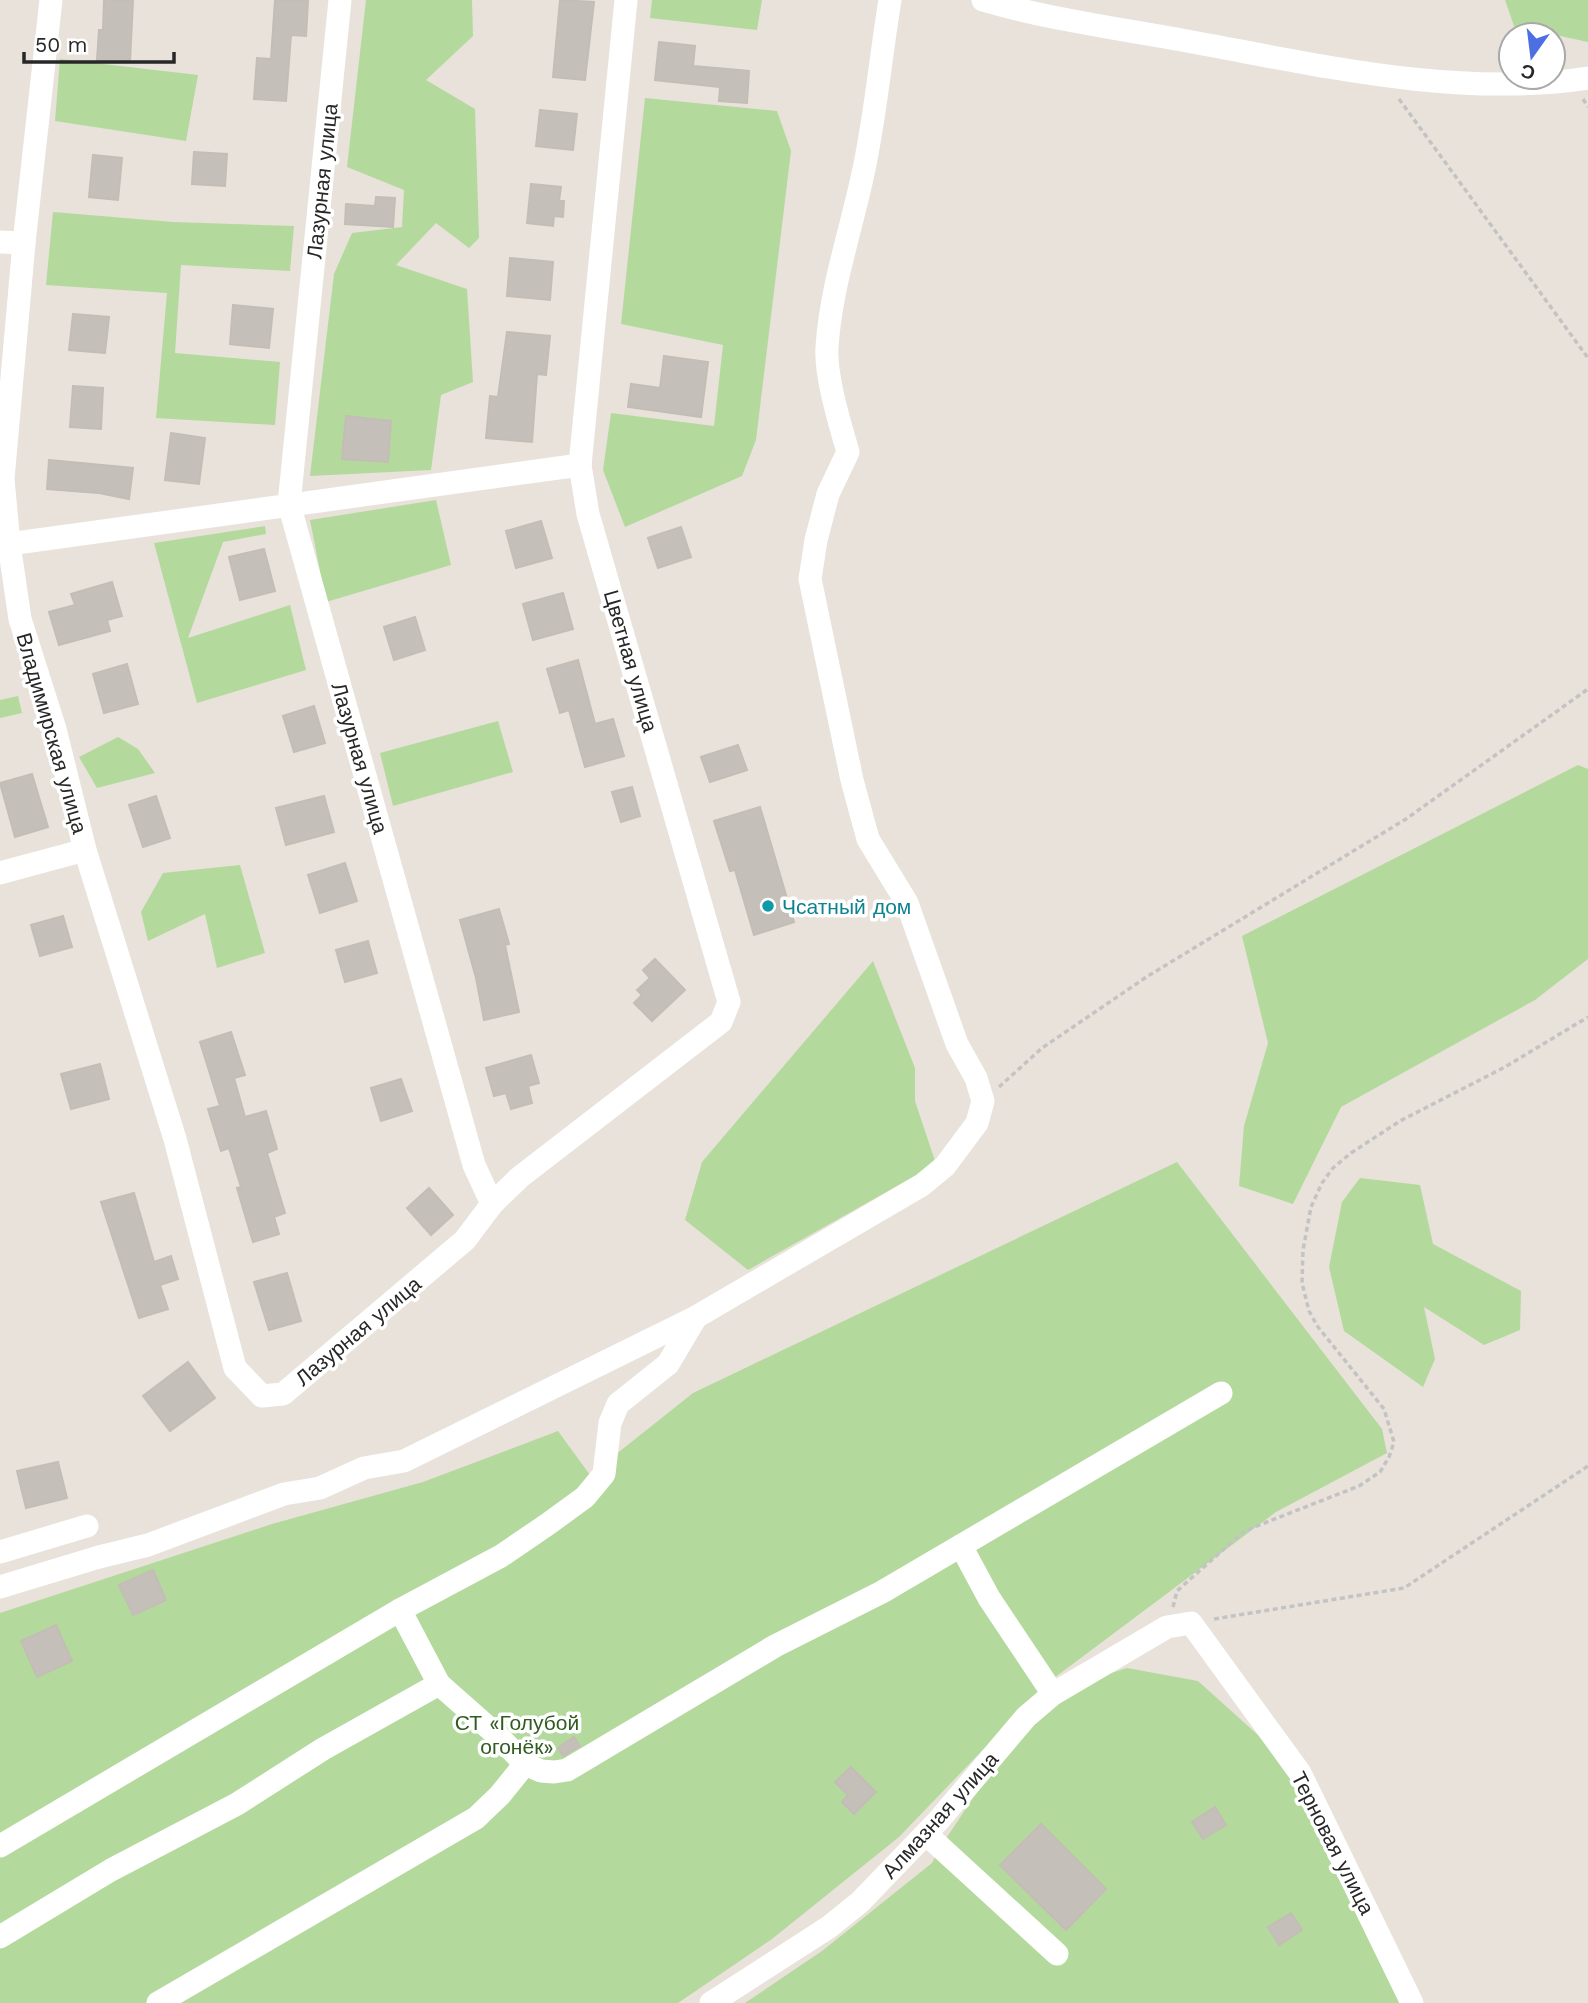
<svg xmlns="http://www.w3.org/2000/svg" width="1588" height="2003" font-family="'Work Sans',sans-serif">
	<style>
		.green { fill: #b4d99d }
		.building { fill: #c4c0b9; stroke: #c3bdb5; stroke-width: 2 }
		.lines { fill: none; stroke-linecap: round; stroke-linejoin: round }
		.path { stroke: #c3c3c3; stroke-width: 3.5; stroke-dasharray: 5 3.5; stroke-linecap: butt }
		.minor { stroke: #fff; stroke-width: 23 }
		.culture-dot { fill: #0f9aa8; stroke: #fff; stroke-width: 2.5 }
		.labels { text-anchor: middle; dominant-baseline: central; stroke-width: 7; stroke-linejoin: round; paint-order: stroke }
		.street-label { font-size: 21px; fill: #272727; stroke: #fff }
		.culture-label { font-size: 21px; fill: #0d838f; stroke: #fff; text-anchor: start }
		.park-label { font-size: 21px; fill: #305b21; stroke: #fff }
	</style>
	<rect width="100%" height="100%" fill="#e8e2da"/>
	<g class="green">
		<polygon points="366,0 472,0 473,36 426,80 475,109 479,238 469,248 436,223 396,265 467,289 473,382 441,395 431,470 310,476 334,274 352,233 402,227 404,190 347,167"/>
		<polygon points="652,0 762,0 757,30 650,18"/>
		<polygon points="1505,0 1588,0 1588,42 1514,26"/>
		<polygon points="60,59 198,75 186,141 55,121"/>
		<polygon points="645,98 777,111 791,151 756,440 742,476 625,527 603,470 611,413 714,426 723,345 621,324"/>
		<polygon points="53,212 173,222 294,226 290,271 181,265 175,353 280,362 275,425 156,418 167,293 46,285"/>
		<polygon points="436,500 451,565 326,602 310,520"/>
		<polygon points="265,526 266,534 223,542 188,638 290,605 306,670 197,703 154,543"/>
		<polygon points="18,696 22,713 0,718 0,700"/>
		<polygon points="498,721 513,772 393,806 380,753"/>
		<polygon points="118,737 138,749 155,773 97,788 79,757"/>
		<polygon points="1578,765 1588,769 1588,959 1535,1000 1341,1107 1293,1204 1239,1186 1244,1126 1268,1043 1242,936"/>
		<polygon points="240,865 265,953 217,968 205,914 148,941 141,912 163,873"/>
		<polygon points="873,961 915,1068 915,1101 936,1164 748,1270 685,1220 702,1162"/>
		<polygon points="1177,1162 1382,1429 1387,1453 1276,1512 1046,1684 899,1837 772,1939 678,2003 0,2003 0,1613 272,1524 423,1482 558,1431 590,1475 693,1393"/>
		<polygon points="1360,1178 1420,1185 1433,1244 1521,1291 1520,1330 1484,1345 1424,1307 1435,1359 1423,1387 1344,1331 1329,1267 1342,1202"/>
		<path d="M 1127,1668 L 1198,1681 L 1300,1773 L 1411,2003 L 745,2003 L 822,1951 L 932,1863 L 941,1846 C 982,1786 1018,1721 1081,1684 C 1095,1677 1112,1673 1127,1668 Z"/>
	</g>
	<g class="building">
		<polygon points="104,0 133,0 130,62 97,60 99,30 103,30"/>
		<polygon points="275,0 308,0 306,36 291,35 286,101 254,99 257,58 271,59"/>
		<polygon points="560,0 594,2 585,80 553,77"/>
		<polygon points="659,42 695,46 693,66 749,71 747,103 719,101 720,87 655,80"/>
		<polygon points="540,110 577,114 573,150 536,146"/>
		<polygon points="194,152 227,154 225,186 192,184"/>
		<polygon points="93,155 122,158 118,200 89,197"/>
		<polygon points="531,184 561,187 559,201 564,201 563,217 554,216 553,226 527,223"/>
		<polygon points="376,197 395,198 393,227 345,224 346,204 375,206"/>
		<polygon points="510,258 553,262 550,300 507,296"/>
		<polygon points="233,305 273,309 269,348 230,344"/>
		<polygon points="73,314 109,317 105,353 69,350"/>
		<polygon points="507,332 550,336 546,375 537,374 532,442 486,438 490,396 498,397"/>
		<polygon points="664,356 708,362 701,417 628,407 631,384 660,388"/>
		<polygon points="73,386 103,388 101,429 70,427"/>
		<polygon points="346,416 391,421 388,462 342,459"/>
		<polygon points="171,433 205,438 199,484 165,480"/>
		<polygon points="49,460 133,468 129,499 99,493 47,489"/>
		<polygon points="541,521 552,558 516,568 506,531"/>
		<polygon points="681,527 691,557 658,568 648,538"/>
		<polygon points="264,549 275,591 240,600 229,557"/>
		<polygon points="112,582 122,616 107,620 110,631 59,645 49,612 75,605 71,594"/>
		<polygon points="563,593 573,629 533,640 523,604"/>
		<polygon points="415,617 425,650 394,660 384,627"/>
		<polygon points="578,660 595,724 613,719 624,756 585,767 569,710 560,713 547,669"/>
		<polygon points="127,664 138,704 104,713 93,674"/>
		<polygon points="314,706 325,743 294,752 283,716"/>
		<polygon points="738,745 747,770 710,782 701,757"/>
		<polygon points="32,774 48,827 15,837 0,783"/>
		<polygon points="632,787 640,816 621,822 612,792"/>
		<polygon points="156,796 170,838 143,847 129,805"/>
		<polygon points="324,796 334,832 286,845 276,808"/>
		<polygon points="760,807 794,922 754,935 735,870 730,871 714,821"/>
		<polygon points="345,863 357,901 320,913 308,875"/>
		<polygon points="499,909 509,944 505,945 519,1012 484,1020 476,978 460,920"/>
		<polygon points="63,916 72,947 40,956 31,925"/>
		<polygon points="368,941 377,973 345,982 336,950"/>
		<polygon points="655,959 685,990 652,1021 634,1003 642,995 637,990 650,978 643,970"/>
		<polygon points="231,1032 245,1075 234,1078 245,1117 266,1111 277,1149 267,1153 285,1213 274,1217 279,1234 253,1242 237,1188 241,1187 229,1148 221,1151 208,1109 220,1106 200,1042"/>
		<polygon points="531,1055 539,1083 528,1086 532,1103 511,1109 506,1093 494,1096 486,1068"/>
		<polygon points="100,1064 109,1099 71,1109 61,1074"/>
		<polygon points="401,1079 412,1111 381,1121 371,1088"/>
		<polygon points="429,1188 453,1215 431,1235 407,1208"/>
		<polygon points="134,1193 154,1262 171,1256 178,1279 160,1285 168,1309 139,1318 101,1202"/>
		<polygon points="287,1273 301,1321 269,1330 254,1282"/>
		<polygon points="188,1362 215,1398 170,1431 143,1396"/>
		<polygon points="58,1462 67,1498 26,1508 17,1471"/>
		<polygon points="153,1570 166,1600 133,1615 119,1585"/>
		<polygon points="56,1625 72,1661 37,1677 21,1641"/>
		<polygon points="574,1737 580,1746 563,1756 558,1748"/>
		<polygon points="851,1767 876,1792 854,1814 842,1802 848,1795 835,1782"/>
		<polygon points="1215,1807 1226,1825 1203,1839 1192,1822"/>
		<polygon points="1041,1824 1106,1889 1066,1930 1000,1865"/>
		<polygon points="1291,1913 1302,1930 1279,1945 1268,1927"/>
	</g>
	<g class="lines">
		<g class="path">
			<polyline points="1399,99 1588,358"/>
			<polyline points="1583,99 1588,107"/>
			<polyline points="999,1087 1042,1048 1148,976 1406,819 1588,689"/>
			<polyline points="1173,1607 1177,1591 1244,1531 1359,1486 1380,1472 1389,1457 1394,1442 1384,1409 1318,1327 1309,1311 1302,1283 1303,1250 1311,1207 1322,1183 1333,1168 1351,1153 1400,1121 1505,1067 1588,1017"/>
			<polyline points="1214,1619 1404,1588 1588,1466"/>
		</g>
		<g class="minor">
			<polyline points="51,0 24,243 3,479 9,544 20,619 55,729 85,850 175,1139 235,1368 262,1396 283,1394 465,1240 492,1204 474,1165 289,504 340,0"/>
			<path d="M 983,0 C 1051,20 1122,29 1192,42 C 1319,65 1458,98 1588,78"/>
			<polyline points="0,242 24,243"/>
			<polyline points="9,544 580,465"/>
			<polyline points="0,873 85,850"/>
			<polyline points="492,1204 520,1177 721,1022 729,1002 588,514 580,465 626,0"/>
			<polyline points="961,1546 989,1598 1053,1694"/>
			<polyline points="0,1552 87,1526"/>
			<polyline points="0,1587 99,1557 148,1545 284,1494 320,1488 364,1468 404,1461 696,1317"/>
			<polyline points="400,1610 439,1684 499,1737 525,1764 541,1771 554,1772 567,1770 775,1646 882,1592 1221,1393"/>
			<polyline points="926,1834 1057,1954"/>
			<path d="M 0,1846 L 400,1610 L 501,1556 L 548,1524 L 585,1497 L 604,1474 L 610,1423 L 618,1404 L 668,1364 L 696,1317 L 922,1185 L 945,1166 L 977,1123 L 983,1101 L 976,1078 L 957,1044 L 907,903 L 868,839 L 852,780 L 810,579 L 816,540 L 828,494 L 848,452 C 840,424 825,376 827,347 C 831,285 853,225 865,164 C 876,110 881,55 890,0"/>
			<polyline points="0,1937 111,1870 237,1804 323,1749 439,1684"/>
			<polyline points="158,2003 476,1818 500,1795 525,1764"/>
			<polyline points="711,2003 829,1927 860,1902 938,1821 1026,1717 1053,1694 1167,1627 1191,1623 1300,1773 1412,2003"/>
		</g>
	</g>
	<circle class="culture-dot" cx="768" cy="906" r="7"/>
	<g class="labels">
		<g class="street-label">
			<text transform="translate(322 181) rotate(-84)">Лазурная улица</text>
			<text transform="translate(631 661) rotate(74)">Цветная улица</text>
			<text transform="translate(52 733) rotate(74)">Владимирская улица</text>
			<text transform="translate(360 758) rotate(74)">Лазурная улица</text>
			<text transform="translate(358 1331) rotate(-40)">Лазурная улица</text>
			<text transform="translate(940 1815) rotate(-48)">Алмазная улица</text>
			<text transform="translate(1333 1843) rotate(63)">Терновая улица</text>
		</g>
		<g class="culture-label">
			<text x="782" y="906">Чсатный дом</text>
		</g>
		<g class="park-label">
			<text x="517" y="1722">СТ «Голубой<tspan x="517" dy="24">огонёк»</tspan></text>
		</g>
	</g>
	<g transform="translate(1532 56) rotate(194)"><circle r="33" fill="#ffffff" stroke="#a9a9a9" stroke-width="2"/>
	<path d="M0-5L12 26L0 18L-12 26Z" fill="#4c70e4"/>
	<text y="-10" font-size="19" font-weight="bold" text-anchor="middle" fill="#272727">С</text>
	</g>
	<path d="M24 52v10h150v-10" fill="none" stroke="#272727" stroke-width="3.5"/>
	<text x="35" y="52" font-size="21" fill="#272727" stroke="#ffffff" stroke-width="5" paint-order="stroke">50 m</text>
</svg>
